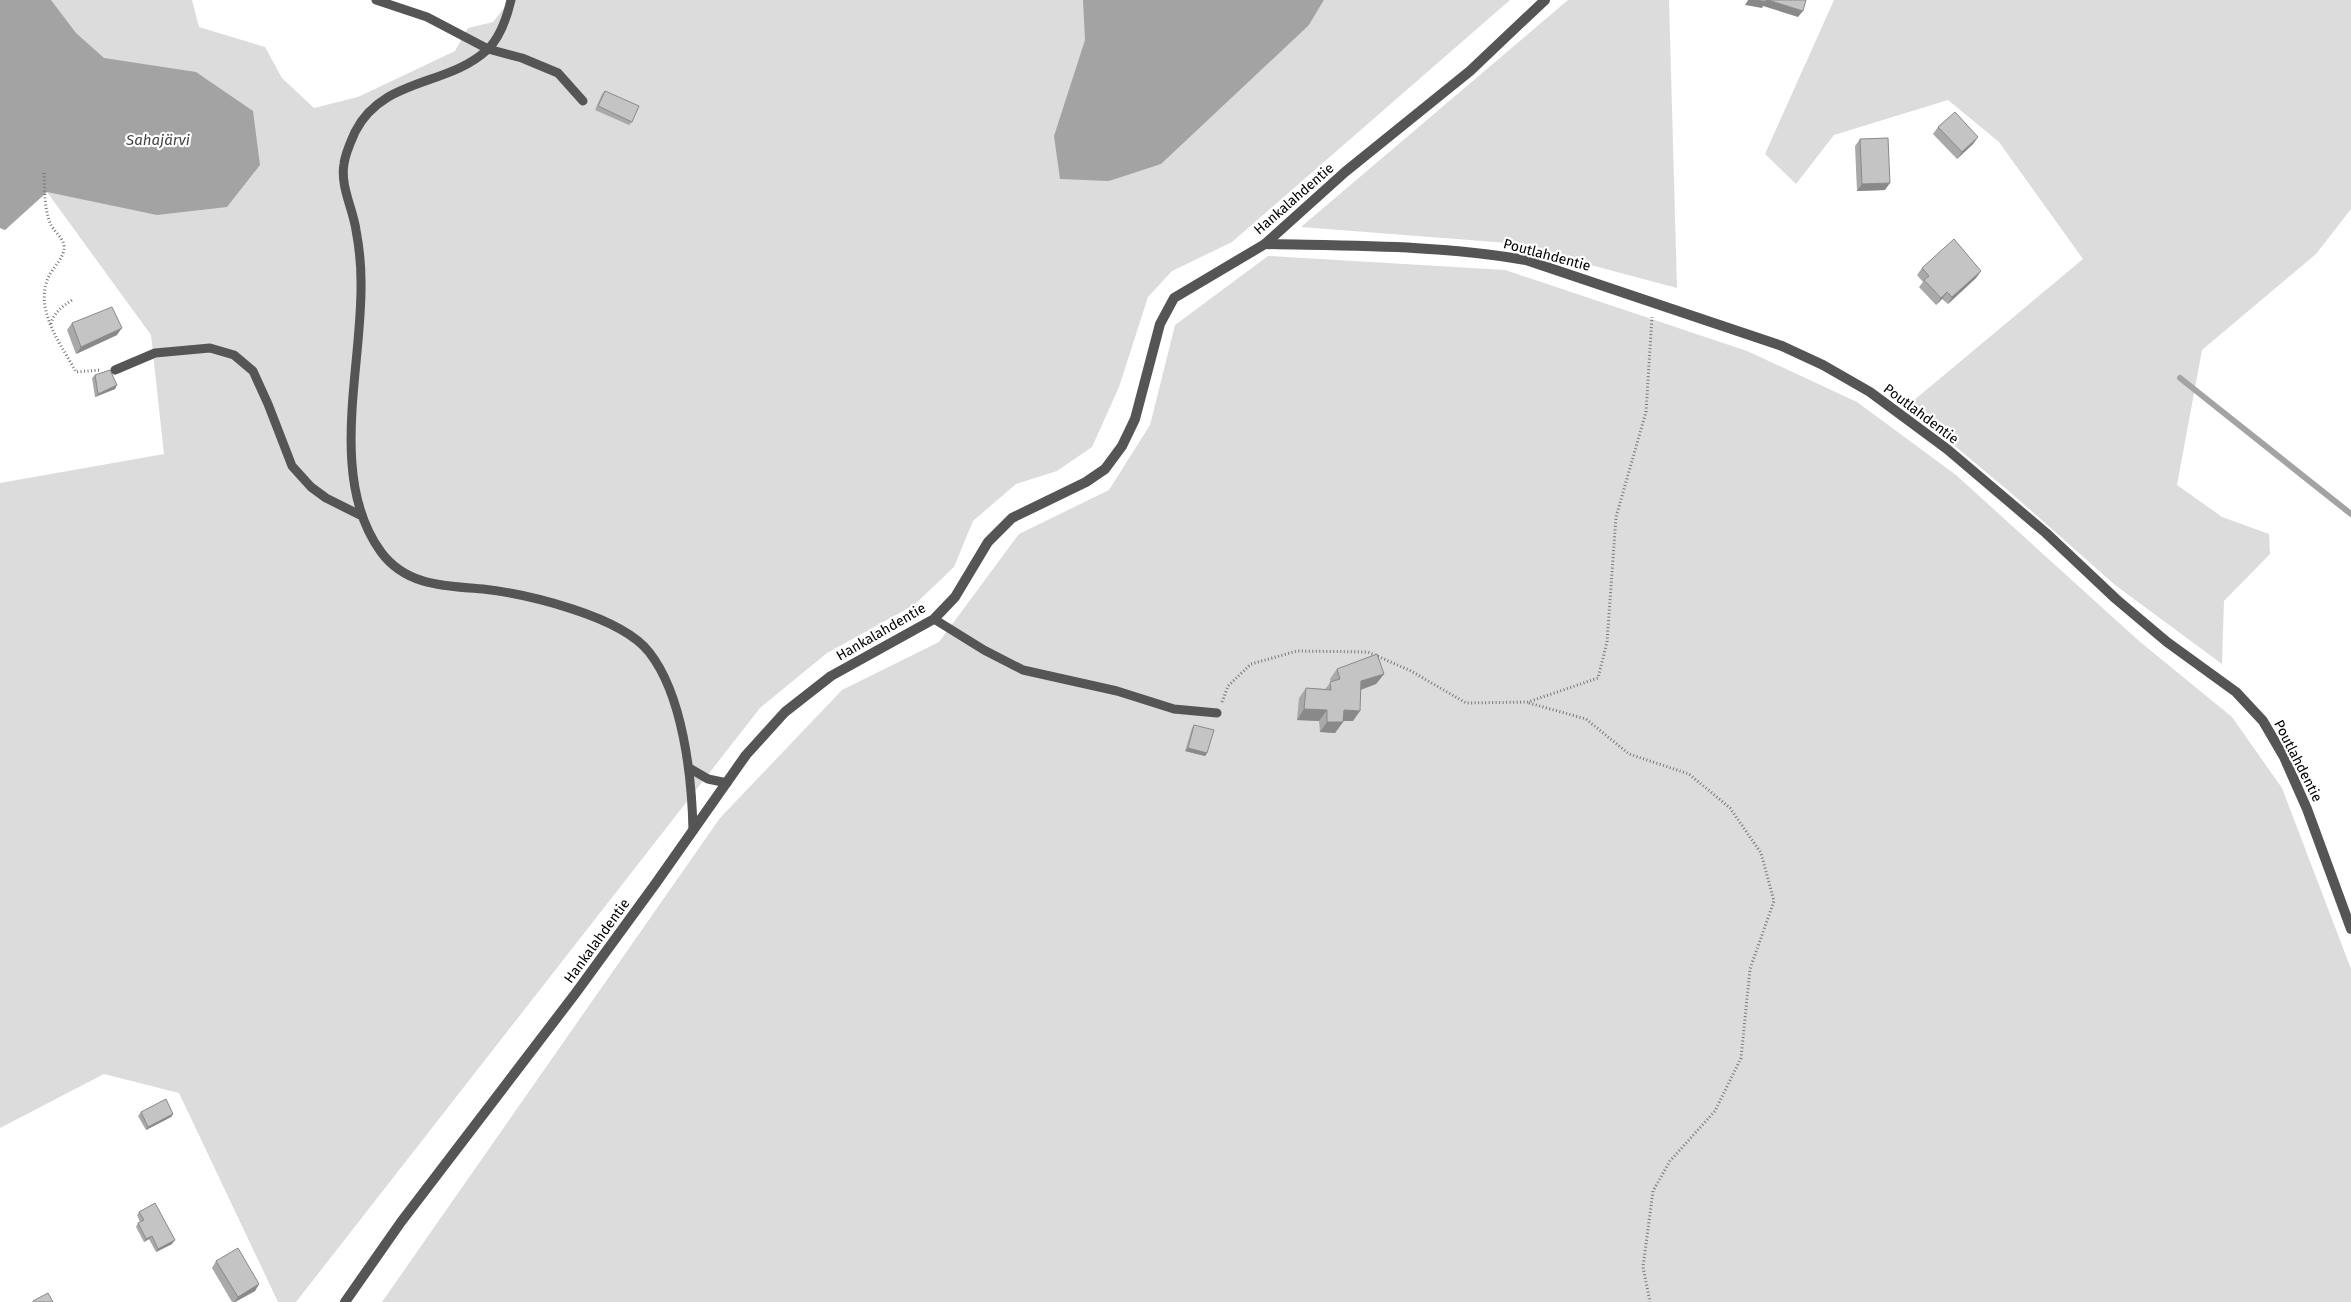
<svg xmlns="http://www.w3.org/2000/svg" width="2351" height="1302" font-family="'Fira Sans',sans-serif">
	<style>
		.green { fill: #dcdcdc }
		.water { fill: #a3a3a3 }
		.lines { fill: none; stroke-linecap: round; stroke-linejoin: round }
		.stream { stroke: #a3a3a3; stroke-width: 6 }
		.path { stroke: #777; stroke-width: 3; stroke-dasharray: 1 2.5; stroke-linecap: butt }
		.lane { stroke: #555; stroke-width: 9 }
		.street { stroke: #555; stroke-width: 10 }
		.wall { fill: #a9a9a9 }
		.shaded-wall { fill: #898989 }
		.building { fill: #c4c4c4; stroke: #898989 }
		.labels { text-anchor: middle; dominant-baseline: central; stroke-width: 4.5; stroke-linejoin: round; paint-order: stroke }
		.street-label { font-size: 14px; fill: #000; stroke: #fff }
		.water-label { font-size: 15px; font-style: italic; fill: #444; stroke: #fff }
	</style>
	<rect width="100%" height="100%" fill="#fff"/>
	<g class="green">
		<polygon points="0,0 192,0 199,27 265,47 282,78 314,108 358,97 455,51 468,28 493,22 510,0 1209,0 1309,25 1324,0 1510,0 1232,242 1172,271 1148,297 1119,387 1092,447 1057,471 1016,484 973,521 954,567 914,605 827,653 760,708 296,1302 278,1302 179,1093 104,1074 0,1128 0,483 164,454 151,335 47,192 5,230 0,228"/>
		<polygon points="1568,0 1669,0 1677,288 1508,243 1301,227"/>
		<polygon points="1834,0 2351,0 2351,209 2316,254 2202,350 2177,485 2222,517 2269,534 2270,554 2224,601 2222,664 2115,585 2011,493 1907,406 2083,259 1999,142 1948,100 1834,135 1796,184 1765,154"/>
		<polygon points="1268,256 1505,270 1747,351 1857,402 1956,475 2139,641 2232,717 2282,788 2351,969 2351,1302 382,1302 720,818 842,690 939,642 1019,534 1109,490 1150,425 1175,325"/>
	</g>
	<g class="water">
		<polygon points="0,0 51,0 76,33 104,58 196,72 253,111 260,165 227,207 157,215 47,192 5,230 0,228"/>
		<polygon points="1083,0 1324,0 1309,25 1161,164 1109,181 1060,179 1054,136 1085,40"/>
	</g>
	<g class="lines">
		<polyline class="stream" points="2180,378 2351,514"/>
		<g class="path">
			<path d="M 44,173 C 45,190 44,207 50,223 C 53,231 63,237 64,246 C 65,257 54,266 49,276 C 33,309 61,344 76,372 L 101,370"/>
			<path d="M 51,324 C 54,312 62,307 72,300"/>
			<polyline points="1222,702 1228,686 1251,664 1297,651 1368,652 1411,671 1466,703 1528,702 1598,678 1607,642 1616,517 1646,412 1652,317"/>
			<polyline points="1529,703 1586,719 1629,754 1689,774 1730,808 1761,853 1774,901 1750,969 1741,1058 1715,1111 1670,1161 1653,1191 1643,1267 1650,1302"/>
		</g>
		<g class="lane">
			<polyline points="376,0 427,17 488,49 522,58 558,73 583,101"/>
			<path d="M 511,0 C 507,17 500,38 487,50 C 447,87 383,77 355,132 C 351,141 345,154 344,164 C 340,186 353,209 356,230 C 359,246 361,264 361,281 C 363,365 327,478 381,552 C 406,586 445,586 483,589 C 527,594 621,616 649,652 C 683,695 692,777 693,831"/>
			<polyline points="115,370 155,353 210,348 234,355 253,371 268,404 292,466 311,487 326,498 360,515"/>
			<polyline points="934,619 984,650 1023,670 1117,691 1174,709 1217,713"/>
			<polyline points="689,768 708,779 727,783"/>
		</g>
		<g class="street">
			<path d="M 1265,244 C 1352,246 1441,245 1526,260 L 1782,346 L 1823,365 L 1870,392 L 1947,449 L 2046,533 L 2116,599 L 2167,642 L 2236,692 L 2263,721 L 2284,757 L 2307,809 L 2351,929"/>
			<polyline points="345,1302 401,1222 575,994 656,883 746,755 785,712 831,676 934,619 955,597 988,542 1012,518 1086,482 1105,469 1122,446 1135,419 1160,324 1174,298 1265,244 1345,172 1470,71 1545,0"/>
		</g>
	</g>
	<g class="wall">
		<polygon points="605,91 632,122 629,125 595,110 602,94"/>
		<polygon points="1938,127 1978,137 1973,144 1957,159 1933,134"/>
		<polygon points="1860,139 1885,190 1857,191 1855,146"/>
		<polygon points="1922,268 1981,271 1976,278 1948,304 1942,299 1936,305 1919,287 1923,282 1917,275"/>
		<polygon points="72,323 117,335 76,354 67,330"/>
		<polygon points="95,375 117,385 115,389 95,397 92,378"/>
		<polygon points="1337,669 1384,674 1376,684 1361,690 1353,721 1343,721 1343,722 1335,733 1320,732 1319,721 1297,720 1299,698 1306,688 1325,689 1331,682 1330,679"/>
		<polygon points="1194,725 1207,753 1205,756 1185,751 1192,728"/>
		<polygon points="141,1112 173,1114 171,1117 146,1130 138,1116"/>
		<polygon points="139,1212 172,1244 156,1252 149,1239 144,1242 136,1227 138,1223 140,1222 137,1215"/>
		<polygon points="216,1261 259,1284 255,1291 235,1302 232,1302 212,1268"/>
	</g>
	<g class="shaded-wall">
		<polygon points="1748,0 1768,0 1803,11 1798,17 1763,6 1762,8 1745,5"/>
		<polygon points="1978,137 1973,144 1957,159 1962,152"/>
		<polygon points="1890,183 1885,190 1857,191 1862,184"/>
		<polygon points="1981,271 1976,278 1948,304 1952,297"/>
		<polygon points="1947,292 1942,299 1936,305 1941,298"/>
		<polygon points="122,328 117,335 76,354 81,347"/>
		<polygon points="117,385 115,389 95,397 98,394"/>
		<polygon points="1384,674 1376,684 1354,692 1361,681"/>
		<polygon points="1304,709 1327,710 1319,721 1297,720"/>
		<polygon points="1344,710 1360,711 1353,721 1337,721"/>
		<polygon points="1327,722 1343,722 1335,733 1320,732"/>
		<polygon points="1188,748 1207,753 1205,756 1185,751"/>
		<polygon points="173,1114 171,1117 146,1130 148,1127"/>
		<polygon points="152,1236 149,1239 144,1242 146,1239"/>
		<polygon points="175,1240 172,1244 156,1252 158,1249"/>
		<polygon points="259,1284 255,1291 235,1302 234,1302 238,1297"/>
	</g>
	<g class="building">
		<polygon points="1756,0 1766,0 1766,2"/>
		<polygon points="1768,0 1806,0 1803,11"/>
		<polygon points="605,91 639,106 632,122 598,106"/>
		<polygon points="1955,112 1978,137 1962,152 1938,127"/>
		<polygon points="1888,138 1890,183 1862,184 1860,139"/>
		<polygon points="1954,239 1981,271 1952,297 1947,292 1941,298 1924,280 1929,276 1922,268"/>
		<polygon points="112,307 122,328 81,347 72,323"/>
		<polygon points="110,370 117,385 98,394 95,375"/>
		<polygon points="1377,654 1384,674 1361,681 1360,711 1344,710 1343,722 1327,722 1327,710 1304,709 1306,688 1331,690 1330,682 1340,679 1337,669"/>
		<polygon points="1194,725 1214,730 1207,753 1188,748"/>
		<polygon points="166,1099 173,1114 148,1127 141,1112"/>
		<polygon points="155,1203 175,1240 158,1249 152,1236 146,1239 138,1223 144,1220 139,1212"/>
		<polygon points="238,1248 259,1284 238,1297 216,1261"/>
		<polygon points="48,1293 53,1302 33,1302 33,1301"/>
	</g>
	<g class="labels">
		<g class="street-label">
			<text transform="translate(1294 199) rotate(-41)">Hankalahdentie</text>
			<text transform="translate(1547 255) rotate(15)">Poutlahdentie</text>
			<text transform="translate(1921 414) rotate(37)">Poutlahdentie</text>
			<text transform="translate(881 632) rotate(-30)">Hankalahdentie</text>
			<text transform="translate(2298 761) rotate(63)">Poutlahdentie</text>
			<text transform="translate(597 941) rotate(-54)">Hankalahdentie</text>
		</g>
		<g class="water-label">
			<text x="158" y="140">Sahajärvi</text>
		</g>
	</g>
</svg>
